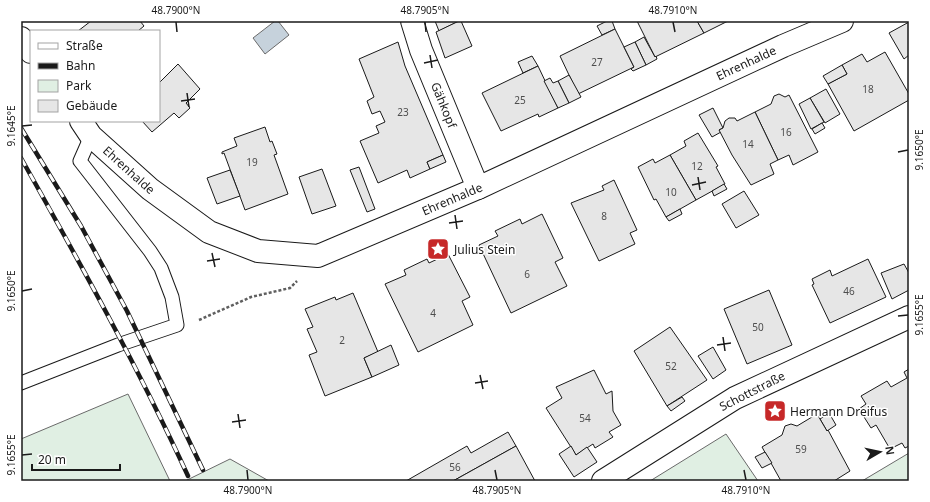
<svg xmlns="http://www.w3.org/2000/svg" width="930" height="502" font-family="'Noto Sans',sans-serif">
	<style>
		.green { fill: #e0efe3; stroke: #6a6a6a }
		.water { fill: #c6d2dc; stroke: #6a6a6a }
		.building { fill: #e6e6e6; stroke: #1a1a1a }
		.lines { fill: none; stroke-linecap: round; stroke-linejoin: round }
		.lane-casing { stroke: #1a1a1a; stroke-width: 15 }
		.street-casing { stroke: #1a1a1a; stroke-width: 24 }
		.path { stroke: #5f5f5f; stroke-width: 2.5; stroke-dasharray: 3 2; stroke-linecap: butt }
		.lane { stroke: #fff; stroke-width: 13 }
		.street { stroke: #fff; stroke-width: 22 }
		.rail-casing { stroke: #1a1a1a; stroke-width: 4.5 }
		.rail { stroke: #fff; stroke-width: 3; stroke-dasharray: 9; stroke-linecap: butt }
		.ticks { fill: none; stroke: #1a1a1a; stroke-width: 1.5 }
		.labels { text-anchor: middle; dominant-baseline: central; stroke-width: 3; stroke-linejoin: round; paint-order: stroke }
		.number-label { font-size: 10px; fill: #4d4d4d }
		.street-label { font-size: 12px; fill: #1a1a1a; stroke: #fff }
		.poi-label { font-size: 12px; fill: #1a1a1a; stroke: #fff; text-anchor: start }
		.neatline { fill: none; stroke: #1a1a1a; stroke-width: 1.5 }
		.ticks-label { font-size: 10px; text-anchor: middle; fill: #1a1a1a }
	</style>
	<rect width="100%" height="100%" fill="#fff"/>
	<g class="green">
		<polygon points="128,394 170,481 21,481 21,439"/>
		<polygon points="726,434 758,481 650,481"/>
		<polygon points="909,453 909,481 862,481"/>
		<polygon points="230,459 269,481 185,481"/>
	</g>
	<polygon class="water" points="275,21 278,21 289,35 265,54 253,38"/>
	<g class="building">
		<polygon points="91,21 140,21 144,26 138,31 78,31"/>
		<polygon points="435,21 459,21 439,31"/>
		<polygon points="459,21 461,21 472,46 445,58 436,32"/>
		<polygon points="607,21 612,21 615,29 602,35 597,26"/>
		<polygon points="637,21 697,21 704,33 655,57"/>
		<polygon points="697,21 728,21 704,33"/>
		<polygon points="909,22 909,55 904,59 889,33"/>
		<polygon points="615,29 634,67 578,94 560,56"/>
		<polygon points="644,37 655,57 656,56 657,59 646,65 635,42"/>
		<polygon points="398,42 405,66 443,155 427,162 430,169 410,178 407,170 378,183 360,141 379,133 376,126 385,122 380,111 372,114 367,101 374,97 359,59"/>
		<polygon points="635,42 646,65 633,71 631,69 634,67 624,47"/>
		<polygon points="885,52 909,94 909,100 854,131 828,84 847,74 842,65 862,54 867,62"/>
		<polygon points="532,56 538,66 523,73 518,62"/>
		<polygon points="178,64 200,89 186,103 190,108 179,118 174,113 152,132 142,121 159,121 159,83"/>
		<polygon points="842,65 847,74 828,84 823,76"/>
		<polygon points="538,66 558,108 539,117 538,114 501,131 482,93"/>
		<polygon points="569,75 581,97 569,103 558,81"/>
		<polygon points="550,78 553,83 558,81 569,103 558,108 544,81"/>
		<polygon points="826,89 840,114 825,123 810,98"/>
		<polygon points="779,94 785,97 789,95 818,152 793,165 789,155 778,160 755,112 771,104 774,96"/>
		<polygon points="810,98 824,122 811,129 799,104"/>
		<polygon points="713,108 723,128 719,130 721,132 712,137 699,115"/>
		<polygon points="755,112 778,160 770,164 774,174 751,185 732,155 719,130 723,128 725,121 729,118 735,118 737,121"/>
		<polygon points="822,123 825,128 815,134 812,129"/>
		<polygon points="265,127 270,142 272,141 277,154 274,155 288,194 245,210 224,153 222,154 222,152 237,146 234,138"/>
		<polygon points="698,133 718,166 716,167 725,184 696,200 670,155 686,146 684,141"/>
		<polygon points="443,155 446,162 430,169 427,162"/>
		<polygon points="670,155 696,200 666,217 656,199 654,200 638,167 653,159 655,163"/>
		<polygon points="359,167 375,209 367,212 350,170"/>
		<polygon points="322,169 336,206 312,214 299,177"/>
		<polygon points="230,170 240,196 217,204 207,178"/>
		<polygon points="614,180 637,230 630,233 635,244 599,261 571,203 604,190 602,186"/>
		<polygon points="724,184 727,189 714,196 712,191"/>
		<polygon points="744,191 759,215 736,228 722,204"/>
		<polygon points="680,209 682,214 669,221 666,217"/>
		<polygon points="542,214 563,258 555,262 567,286 511,313 479,245 498,236 495,231 520,219 522,224"/>
		<polygon points="448,254 470,297 462,301 473,325 418,352 385,284 406,275 404,270 427,259 429,263"/>
		<polygon points="868,259 886,297 830,323 812,285 814,284 812,279 830,270 832,276"/>
		<polygon points="904,264 909,273 909,290 892,299 881,273"/>
		<polygon points="769,290 792,345 747,364 724,309"/>
		<polygon points="353,293 378,352 364,358 372,377 325,396 309,355 317,352 307,329 313,327 305,309 335,297 336,300"/>
		<polygon points="670,327 707,380 667,406 634,351"/>
		<polygon points="391,345 399,365 372,377 364,358"/>
		<polygon points="713,347 726,370 713,379 698,356"/>
		<polygon points="909,369 909,446 905,448 902,443 890,449 876,425 871,428 859,409 866,404 861,396 887,381 891,387 907,378 904,372"/>
		<polygon points="594,370 606,394 612,391 613,411 621,425 609,432 613,437 595,448 593,444 576,455 546,408 562,398 556,387"/>
		<polygon points="682,397 685,401 671,411 667,406"/>
		<polygon points="829,413 836,425 827,431 820,419"/>
		<polygon points="817,414 827,431 828,430 850,471 834,481 781,481 762,447 782,435 785,426 791,424 797,426"/>
		<polygon points="508,432 516,446 453,481 406,481 467,446 471,453"/>
		<polygon points="516,446 535,481 453,481"/>
		<polygon points="571,446 576,455 587,447 597,462 574,477 559,454"/>
		<polygon points="765,452 772,463 762,468 755,457"/>
	</g>
	<g class="lines">
		<g class="lane-casing">
			<polyline id="lane" points="21,383 118,345 177,325 172,297 161,268 150,251 80,161 91,136"/>
		</g>
		<g class="street-casing">
			<g id="street">
				<polyline points="412,21 421,50 478,188"/>
				<polyline points="21,38 31,52"/>
				<polyline points="81,121 91,136 150,189 209,232 258,251 318,256 478,188 783,46 842,21"/>
				<polyline points="603,481 735,398 909,317"/>
			</g>
		</g>
		<polyline class="path" points="199,320 251,297 290,288 297,281"/>
		<use href="#lane" class="lane"/>
		<use href="#street" class="street"/>
		<g class="rail-casing">
			<g id="rail">
				<polyline points="21,128 81,226 127,311 203,470"/>
				<path d="M 21,158 C 80,263 138,367 188,476"/>
			</g>
		</g>
		<use href="#rail" class="rail"/>
	</g>
	<path class="ticks" d="M 176,22 L 177,32M 425,22 L 426,32M 673,22 L 675,32M 430,55 L 432,68M 424,63 L 438,60M 187,93 L 189,107M 181,101 L 195,99M 22,126 L 32,125M 898,152 L 908,150M 698,177 L 700,190M 692,185 L 706,182M 455,215 L 457,229M 449,223 L 463,221M 212,253 L 215,267M 207,261 L 220,259M 22,291 L 32,289M 898,316 L 908,315M 723,337 L 725,351M 717,345 L 731,343M 480,375 L 483,389M 475,383 L 488,381M 238,414 L 240,428M 232,422 L 246,420M 22,455 L 32,454M 247,470 L 248,480M 495,470 L 497,480M 744,470 L 746,480"/>
	<defs>
		<g id="sight-square" transform="scale(1.15)"><rect x="-9" y="-9" width="18" height="18" rx="4" fill="#c62828" stroke="#fff"/><path d="M0-6L1.8-2.2L6-1.7L2.9 1.2L3.7 5.4L0 3.3L-3.7 5.4L-2.9 1.2L-6-1.7L-1.8-2.2Z" fill="#fff"/></g>
	</defs>
	<g fill-rule="evenodd">
		<use href="#sight-square" x="438" y="249"/>
		<use href="#sight-square" x="775" y="411"/>
	</g>
	<g class="labels">
		<g class="number-label">
			<text x="597" y="62">27</text>
			<text x="868" y="89">18</text>
			<text x="520" y="100">25</text>
			<text x="403" y="112">23</text>
			<text x="786" y="132">16</text>
			<text x="748" y="144">14</text>
			<text x="252" y="162">19</text>
			<text x="697" y="166">12</text>
			<text x="671" y="192">10</text>
			<text x="604" y="216">8</text>
			<text x="527" y="274">6</text>
			<text x="849" y="291">46</text>
			<text x="433" y="313">4</text>
			<text x="758" y="327">50</text>
			<text x="342" y="340">2</text>
			<text x="671" y="366">52</text>
			<text x="585" y="418">54</text>
			<text x="801" y="449">59</text>
			<text x="455" y="467">56</text>
		</g>
		<g class="street-label">
			<text transform="translate(746 63) rotate(-25)">Ehrenhalde</text>
			<text transform="translate(444 105) rotate(68)">Gähkopf</text>
			<text transform="translate(129 170) rotate(42)">Ehrenhalde</text>
			<text transform="translate(452 199) rotate(-23)">Ehrenhalde</text>
			<text transform="translate(752 391) rotate(-27)">Schottstraße</text>
		</g>
		<g class="poi-label">
			<text x="454" y="249">Julius Stein</text>
			<text x="790" y="411">Hermann Dreifus</text>
		</g>
	</g>
	<rect width="930" height="502" fill="none" stroke="#ffffff" stroke-width="44"/>
	<rect x="30" y="30" width="130" height="92" fill="#ffffff" stroke="#a3a3a3"/>
	<rect x="38" y="43" width="20" height="6" fill="#ffffff" stroke="#a3a3a3"/>
	<text x="66" y="50" font-size="12" fill="#1a1a1a">Straße</text>
	<rect x="38" y="63" width="20" height="6" fill="#1a1a1a" stroke="#a3a3a3"/>
	<text x="66" y="70" font-size="12" fill="#1a1a1a">Bahn</text>
	<rect x="38" y="80" width="20" height="12" fill="#e0efe3" stroke="#a3a3a3"/>
	<text x="66" y="90" font-size="12" fill="#1a1a1a">Park</text>
	<rect x="38" y="100" width="20" height="12" fill="#e6e6e6" stroke="#a3a3a3"/>
	<text x="66" y="110" font-size="12" fill="#1a1a1a">Gebäude</text>
	<g transform="translate(880 452) rotate(81)" stroke="#ffffff" stroke-width="3" paint-order="stroke">
	<path d="M0-3L7 15L0 10L-7 15Z" fill="#1a1a1a"/>
	<text y="-6" font-size="11" font-weight="bold" text-anchor="middle" fill="#1a1a1a">N</text>
	</g>
	<path d="M32 464v6h88v-6" fill="none" stroke="#1a1a1a" stroke-width="2"/>
	<text x="38" y="464" font-size="12" fill="#1a1a1a" stroke="#ffffff" stroke-width="3" paint-order="stroke">20 m</text>
	<rect x="22" y="22" width="886" height="458" class="neatline"/>
	<g class="ticks-label">
		<text x="176" y="14">48.7900°N</text>
		<text x="425" y="14">48.7905°N</text>
		<text x="673" y="14">48.7910°N</text>
		<text transform="translate(11 126) rotate(-90)" y="4">9.1645°E</text>
		<text transform="translate(919 150) rotate(-90)" y="4">9.1650°E</text>
		<text transform="translate(11 291) rotate(-90)" y="4">9.1650°E</text>
		<text transform="translate(919 315) rotate(-90)" y="4">9.1655°E</text>
		<text transform="translate(11 455) rotate(-90)" y="4">9.1655°E</text>
		<text x="248" y="494">48.7900°N</text>
		<text x="497" y="494">48.7905°N</text>
		<text x="746" y="494">48.7910°N</text>
	</g>
</svg>
